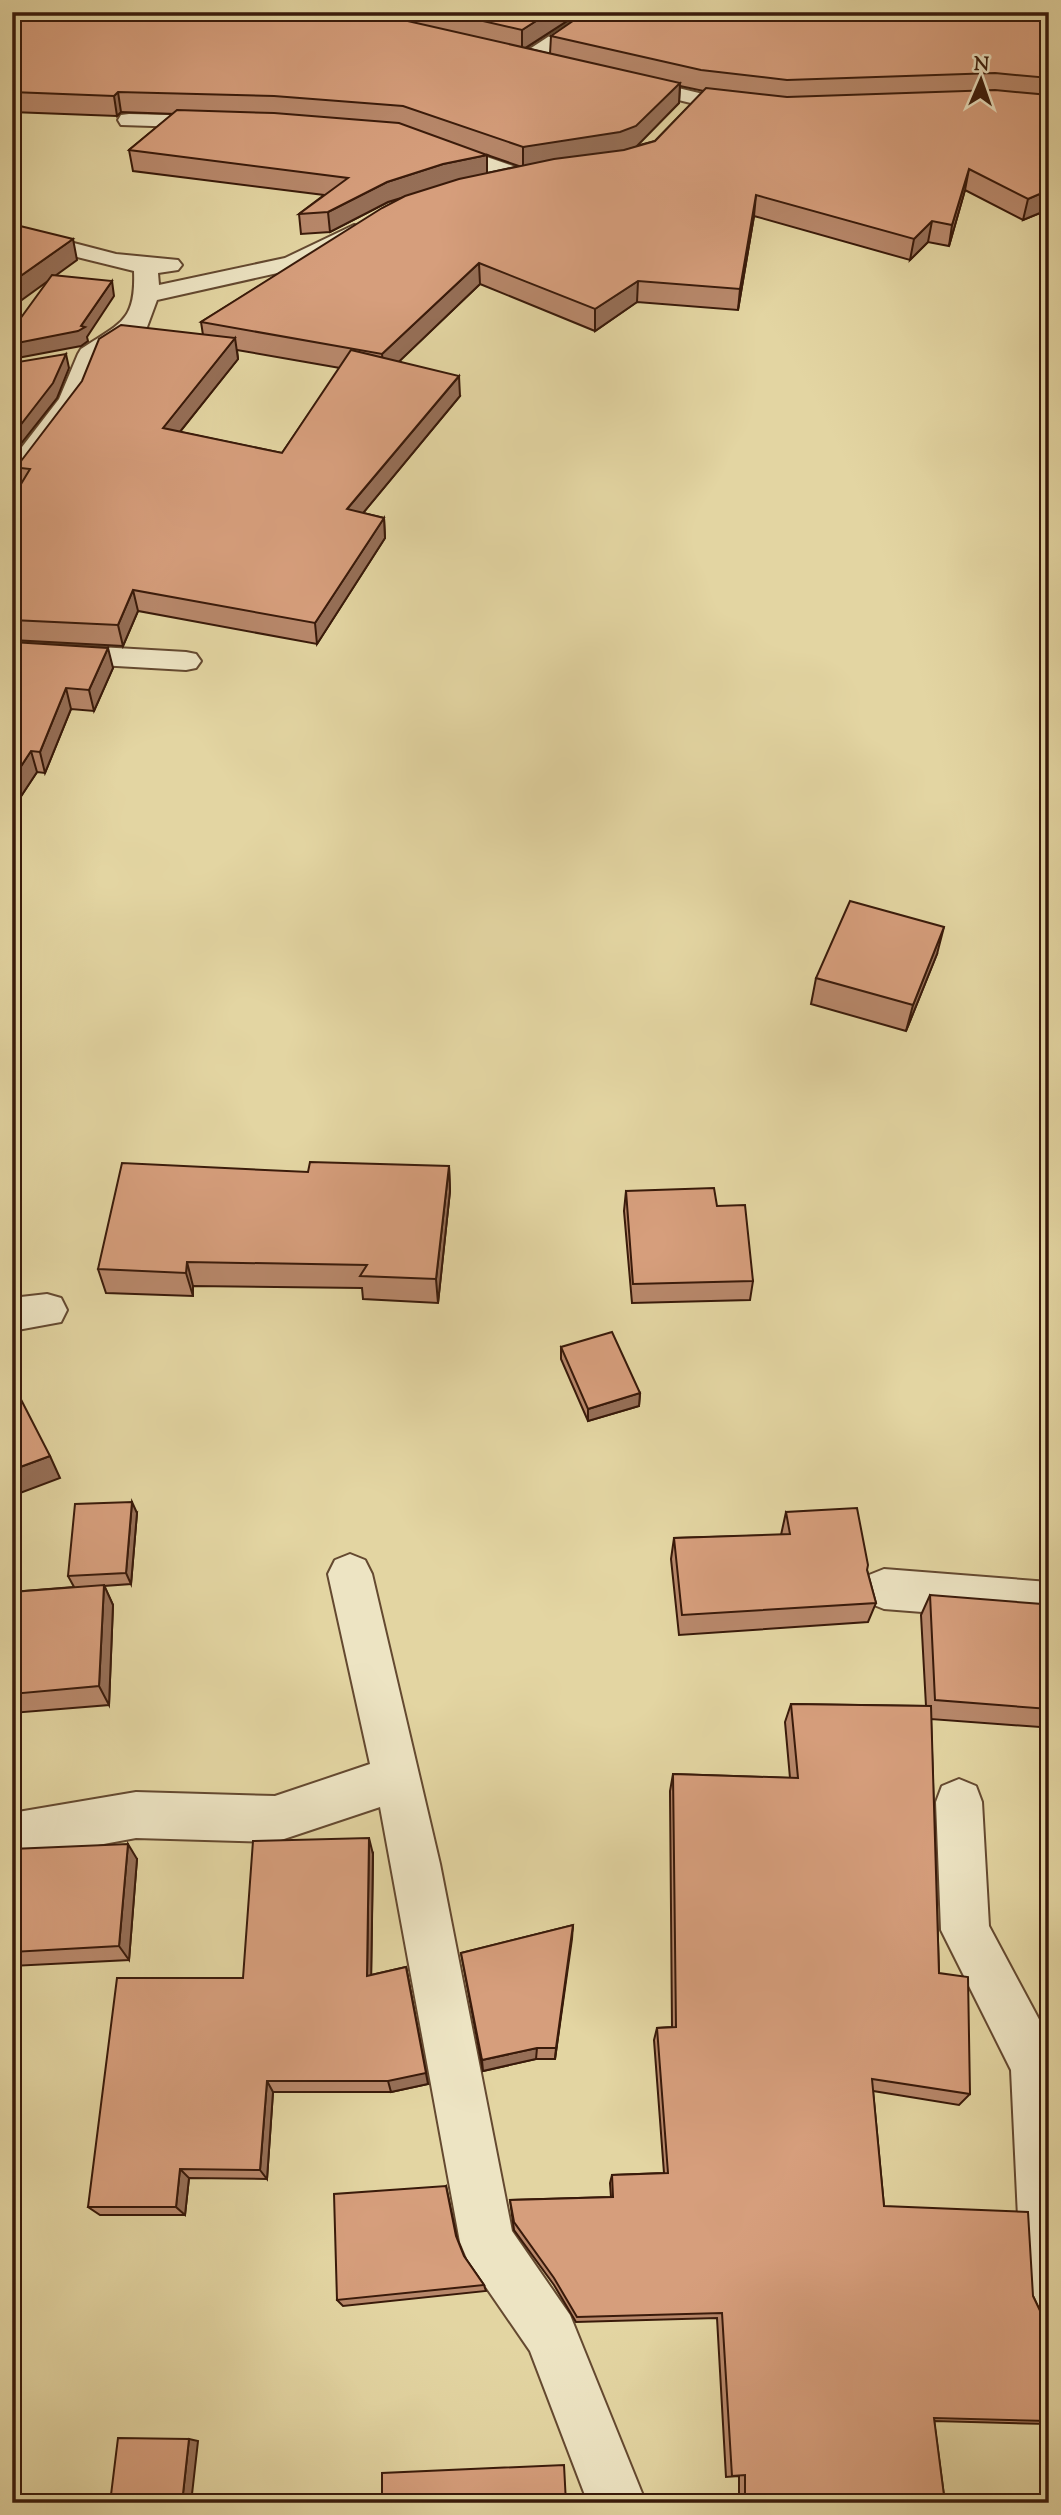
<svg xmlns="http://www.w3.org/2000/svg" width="1061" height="2515" font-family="'Sorts Mill Goudy',serif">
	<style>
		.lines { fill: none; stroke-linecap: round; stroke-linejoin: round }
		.street-casing { stroke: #644930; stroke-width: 4 }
		.street { fill: #ede4c3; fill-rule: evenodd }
		.wall { fill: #b8886b; stroke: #391a0a; stroke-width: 2; fill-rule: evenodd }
		.shaded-wall { fill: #966f57; stroke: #391a0a; stroke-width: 2 }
		.building { fill: #d69e7c; stroke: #391a0a; stroke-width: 2 }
	</style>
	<rect width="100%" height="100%" fill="#e3d5a2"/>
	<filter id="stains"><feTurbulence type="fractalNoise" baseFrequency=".00286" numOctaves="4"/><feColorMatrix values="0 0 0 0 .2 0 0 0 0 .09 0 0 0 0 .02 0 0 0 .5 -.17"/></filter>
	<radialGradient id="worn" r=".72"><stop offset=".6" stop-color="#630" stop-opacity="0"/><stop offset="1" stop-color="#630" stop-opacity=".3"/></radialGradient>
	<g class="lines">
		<g class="street-casing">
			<g id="street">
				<polygon points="586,12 610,12 536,62 522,62 519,58 522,54"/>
				<polygon points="628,76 699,93 747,100 754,102 758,106 754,110 747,112 699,105 621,86 618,82 621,78"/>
				<polygon points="129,114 216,116 224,117 227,122 224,127 216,128 121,125 118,120 121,115"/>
				<polygon points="438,140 530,172 533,177 530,182 522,184 430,152 427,147 430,142"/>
				<path d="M 354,225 L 362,227 L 366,232 L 362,237 L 300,268 L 157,300 L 147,327 L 101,358 L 84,400 L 21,484 L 12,486 L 12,460 L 59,399 L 78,354 L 81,349 C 120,323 136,322 134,271 L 12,241 L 12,227 L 116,254 L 178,260 L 182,265 L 178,270 L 158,273 L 159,285 L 285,258 Z"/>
				<polygon points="12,642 186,652 196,654 201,661 196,668 186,670 12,660"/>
				<polygon points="47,1294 61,1298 67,1310 61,1322 12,1331 12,1298"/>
				<polygon points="350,1554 365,1560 372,1574 440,1864 512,2231 570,2315 646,2503 588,2503 530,2351 468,2261 460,2242 380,1807 275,1842 136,1838 12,1861 12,1813 136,1792 275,1796 370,1764 328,1574 335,1560"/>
				<polygon points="884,1569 1049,1582 1049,1622 884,1609 869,1603 862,1589 869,1575"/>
				<polygon points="959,1779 976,1786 982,1802 989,1926 1049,2038 1049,2328 1030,2320 1022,2301 1011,2070 941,1930 936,1802 942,1786"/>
			</g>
		</g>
		<use href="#street" class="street"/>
	</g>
	<g class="wall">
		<path d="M 12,12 L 581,12 L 526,48 L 550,54 L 551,36 L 1049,12 L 1049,217 L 1040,213 L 1023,220 L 965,190 L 949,246 L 928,242 L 910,260 L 754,216 L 738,310 L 637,302 L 595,331 L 480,284 L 399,361 L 460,396 L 363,513 L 384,518 L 385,538 L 317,644 L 138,611 L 123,646 L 12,640 L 12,499 L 19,488 L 17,488 L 12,467 L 18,465 L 203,335 L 201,322 L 401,198 L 388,202 L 330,232 L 301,234 L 299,214 L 324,195 L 133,171 L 129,150 L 173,114 L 121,112 L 117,116 L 12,112 ZM 680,86 L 704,91 L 655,141 L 636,146 L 679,103 ZM 487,155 L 519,166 L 487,173 ZM 237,350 L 340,368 L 282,453 L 180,432 L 238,359 Z"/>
		<polygon points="12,642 113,668 94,711 71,709 45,773 37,772 12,810"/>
		<polygon points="937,954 906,1031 811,1004 816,978"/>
		<polygon points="449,1166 450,1191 438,1303 363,1299 362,1288 193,1286 193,1296 106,1293 98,1269 308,1172"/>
		<polygon points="626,1191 717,1206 753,1281 750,1300 632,1303 624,1211"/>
		<polygon points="561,1347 640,1393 639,1406 588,1421 561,1359"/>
		<polygon points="786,1512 867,1570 876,1603 868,1622 679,1635 671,1559 674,1538 781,1535"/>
		<polygon points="137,1513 131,1584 104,1586 113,1605 109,1705 12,1713 12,1592 74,1587 68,1576"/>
		<polygon points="930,1595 1049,1675 1049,1714 1040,1727 931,1719 939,1973 970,2094 959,2105 873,2091 884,2206 1033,2296 1043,2317 1049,2320 1049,2424 934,2421 945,2503 739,2503 739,2476 726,2477 717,2318 576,2322 554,2285 514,2230 510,2200 611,2197 610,2183 612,2175 664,2173 654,2040 657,2028 672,2027 670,1791 673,1774 790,1778 785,1722 791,1704 926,1706 921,1615"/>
		<polygon points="12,1849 137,1859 129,1960 12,1966"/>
		<polygon points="373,1854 371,1975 406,1967 428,2084 391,2092 273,2092 267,2179 189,2178 185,2215 100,2215 88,2207"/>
		<polygon points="573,1925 555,2059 536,2059 483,2071 461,1953"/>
		<polygon points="446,2186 457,2238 464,2256 484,2285 486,2291 343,2306 337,2300"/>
	</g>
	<g class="shaded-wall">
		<polygon points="550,12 581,12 522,50 522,30"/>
		<polygon points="680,83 679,103 636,147 619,152 523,167 523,147"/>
		<polygon points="118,92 121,112 117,116 114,96"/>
		<polygon points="487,155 487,175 444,185 388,202 330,232 328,212 387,182 443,164"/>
		<polygon points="969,169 965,190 949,246 952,225"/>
		<polygon points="1044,192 1040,213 1023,220 1028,199"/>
		<polygon points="756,195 754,216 738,310 740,289"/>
		<polygon points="932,221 928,242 910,260 914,239"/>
		<polygon points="73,239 77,260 12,307 12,282"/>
		<polygon points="479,263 480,284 384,376 382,354"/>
		<polygon points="112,281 114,296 87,337 88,341 81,346 12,359 12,344 81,326"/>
		<polygon points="638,281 637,302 595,331 595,309"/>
		<polygon points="235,338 238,359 166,449 163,428"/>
		<polygon points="66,354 69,368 57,398 12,455 12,436"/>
		<polygon points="459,376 460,396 349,530 347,509"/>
		<polygon points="384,518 385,538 317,644 315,623"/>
		<polygon points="133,590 138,611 123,646 118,625"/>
		<polygon points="108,648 113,668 94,711 89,690"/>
		<polygon points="66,688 71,709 45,773 40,752"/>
		<polygon points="31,751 37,772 12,810 12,780"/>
		<polygon points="944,927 937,954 906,1031 913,1005"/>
		<polygon points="449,1166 450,1191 438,1303 436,1279"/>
		<polygon points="187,1262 193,1286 193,1296 186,1273"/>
		<polygon points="640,1393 639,1406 588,1421 588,1409"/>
		<polygon points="50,1456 60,1478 12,1496 12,1470"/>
		<polygon points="132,1502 137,1513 131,1584 126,1573"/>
		<polygon points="104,1585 113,1605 109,1705 99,1686"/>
		<polygon points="369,1838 373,1854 371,1989 367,1976"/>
		<polygon points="128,1844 137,1859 129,1960 119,1946"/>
		<polygon points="573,1925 572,1939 555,2059 556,2048"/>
		<polygon points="406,1967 428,2084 391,2092 388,2081"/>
		<polygon points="537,2048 536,2059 483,2071 482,2060"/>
		<polygon points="267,2081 273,2092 267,2179 260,2170"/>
		<polygon points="180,2169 189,2178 185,2215 176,2207"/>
		<polygon points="189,2439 198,2441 191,2503 182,2503"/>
	</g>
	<g class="building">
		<polygon points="12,12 368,12 680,83 636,126 620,132 523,147 403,106 274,96 118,92 114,96 12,92"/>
		<polygon points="444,12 550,12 522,30"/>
		<polygon points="586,12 1049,12 1049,78 995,73 787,80 701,70 551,36"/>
		<polygon points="706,88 787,97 995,90 1049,95 1049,194 1044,192 1028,199 969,169 952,225 932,221 914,239 756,195 740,289 638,281 595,309 479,263 382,354 201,322 382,208 405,196 459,179 554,159 624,150 655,141"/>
		<polygon points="177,110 274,113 399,123 487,155 443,164 387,182 328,212 299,214 348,178 129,150"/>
		<polygon points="12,224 73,239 12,282"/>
		<polygon points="52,275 112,281 81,326 85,327 78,331 12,344 12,330"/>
		<polygon points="121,325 235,338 163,428 282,453 351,350 459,376 347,509 384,518 315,623 133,590 118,625 12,620 12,499 30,469 12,467 18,465 82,381 99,339"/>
		<polygon points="66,354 53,383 12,436 12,363"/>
		<polygon points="12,642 108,648 89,690 66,688 40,752 31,751 12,780"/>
		<polygon points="850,901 944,927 913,1005 816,978"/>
		<polygon points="310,1162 449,1166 436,1279 360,1276 367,1265 187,1262 186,1273 98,1269 122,1163 308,1172"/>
		<polygon points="714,1188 717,1206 745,1205 753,1281 633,1284 626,1191"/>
		<polygon points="612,1332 640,1393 588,1409 561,1347"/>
		<polygon points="12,1382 50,1456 12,1470"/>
		<polygon points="132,1502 126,1573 68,1576 75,1504"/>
		<polygon points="857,1508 868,1565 867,1570 876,1603 682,1615 674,1538 790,1534 786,1512"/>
		<polygon points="104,1585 99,1686 12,1694 12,1592"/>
		<polygon points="930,1595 1042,1604 1049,1675 1049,1709 935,1700"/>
		<polygon points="791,1704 931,1706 939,1973 968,1977 970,2094 872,2079 884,2206 1028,2212 1033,2296 1043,2317 1049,2320 1049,2421 934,2418 945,2503 745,2503 745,2475 732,2476 722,2313 577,2317 554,2278 514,2222 510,2200 613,2197 612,2175 668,2173 657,2028 676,2027 673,1774 798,1778"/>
		<polygon points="369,1838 367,1976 406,1967 426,2073 388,2081 267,2081 260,2170 180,2169 176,2207 88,2207 117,1978 243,1978 253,1841"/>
		<polygon points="128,1844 119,1946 12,1952 12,1849"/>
		<polygon points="573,1925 556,2048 537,2048 482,2060 461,1953"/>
		<polygon points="446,2186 456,2236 464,2256 484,2285 337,2300 334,2194"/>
		<polygon points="118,2438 189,2439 182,2503 110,2503"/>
		<polygon points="564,2465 566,2503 382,2503 382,2473"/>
	</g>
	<rect width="1061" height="2515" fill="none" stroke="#e3d5a2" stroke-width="42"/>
	<rect x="14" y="14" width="1033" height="2487" fill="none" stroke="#391a0a" stroke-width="3.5"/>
	<rect x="21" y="21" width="1019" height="2473" fill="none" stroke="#391a0a" stroke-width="2"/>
	<g transform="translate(981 80) rotate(2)" stroke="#ede4c3" stroke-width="5" paint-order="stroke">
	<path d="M0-5L12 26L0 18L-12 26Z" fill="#391a0a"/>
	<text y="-10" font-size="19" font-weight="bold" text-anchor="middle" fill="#391a0a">N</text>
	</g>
	<rect width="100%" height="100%" filter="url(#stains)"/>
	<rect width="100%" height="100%" fill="url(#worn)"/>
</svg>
